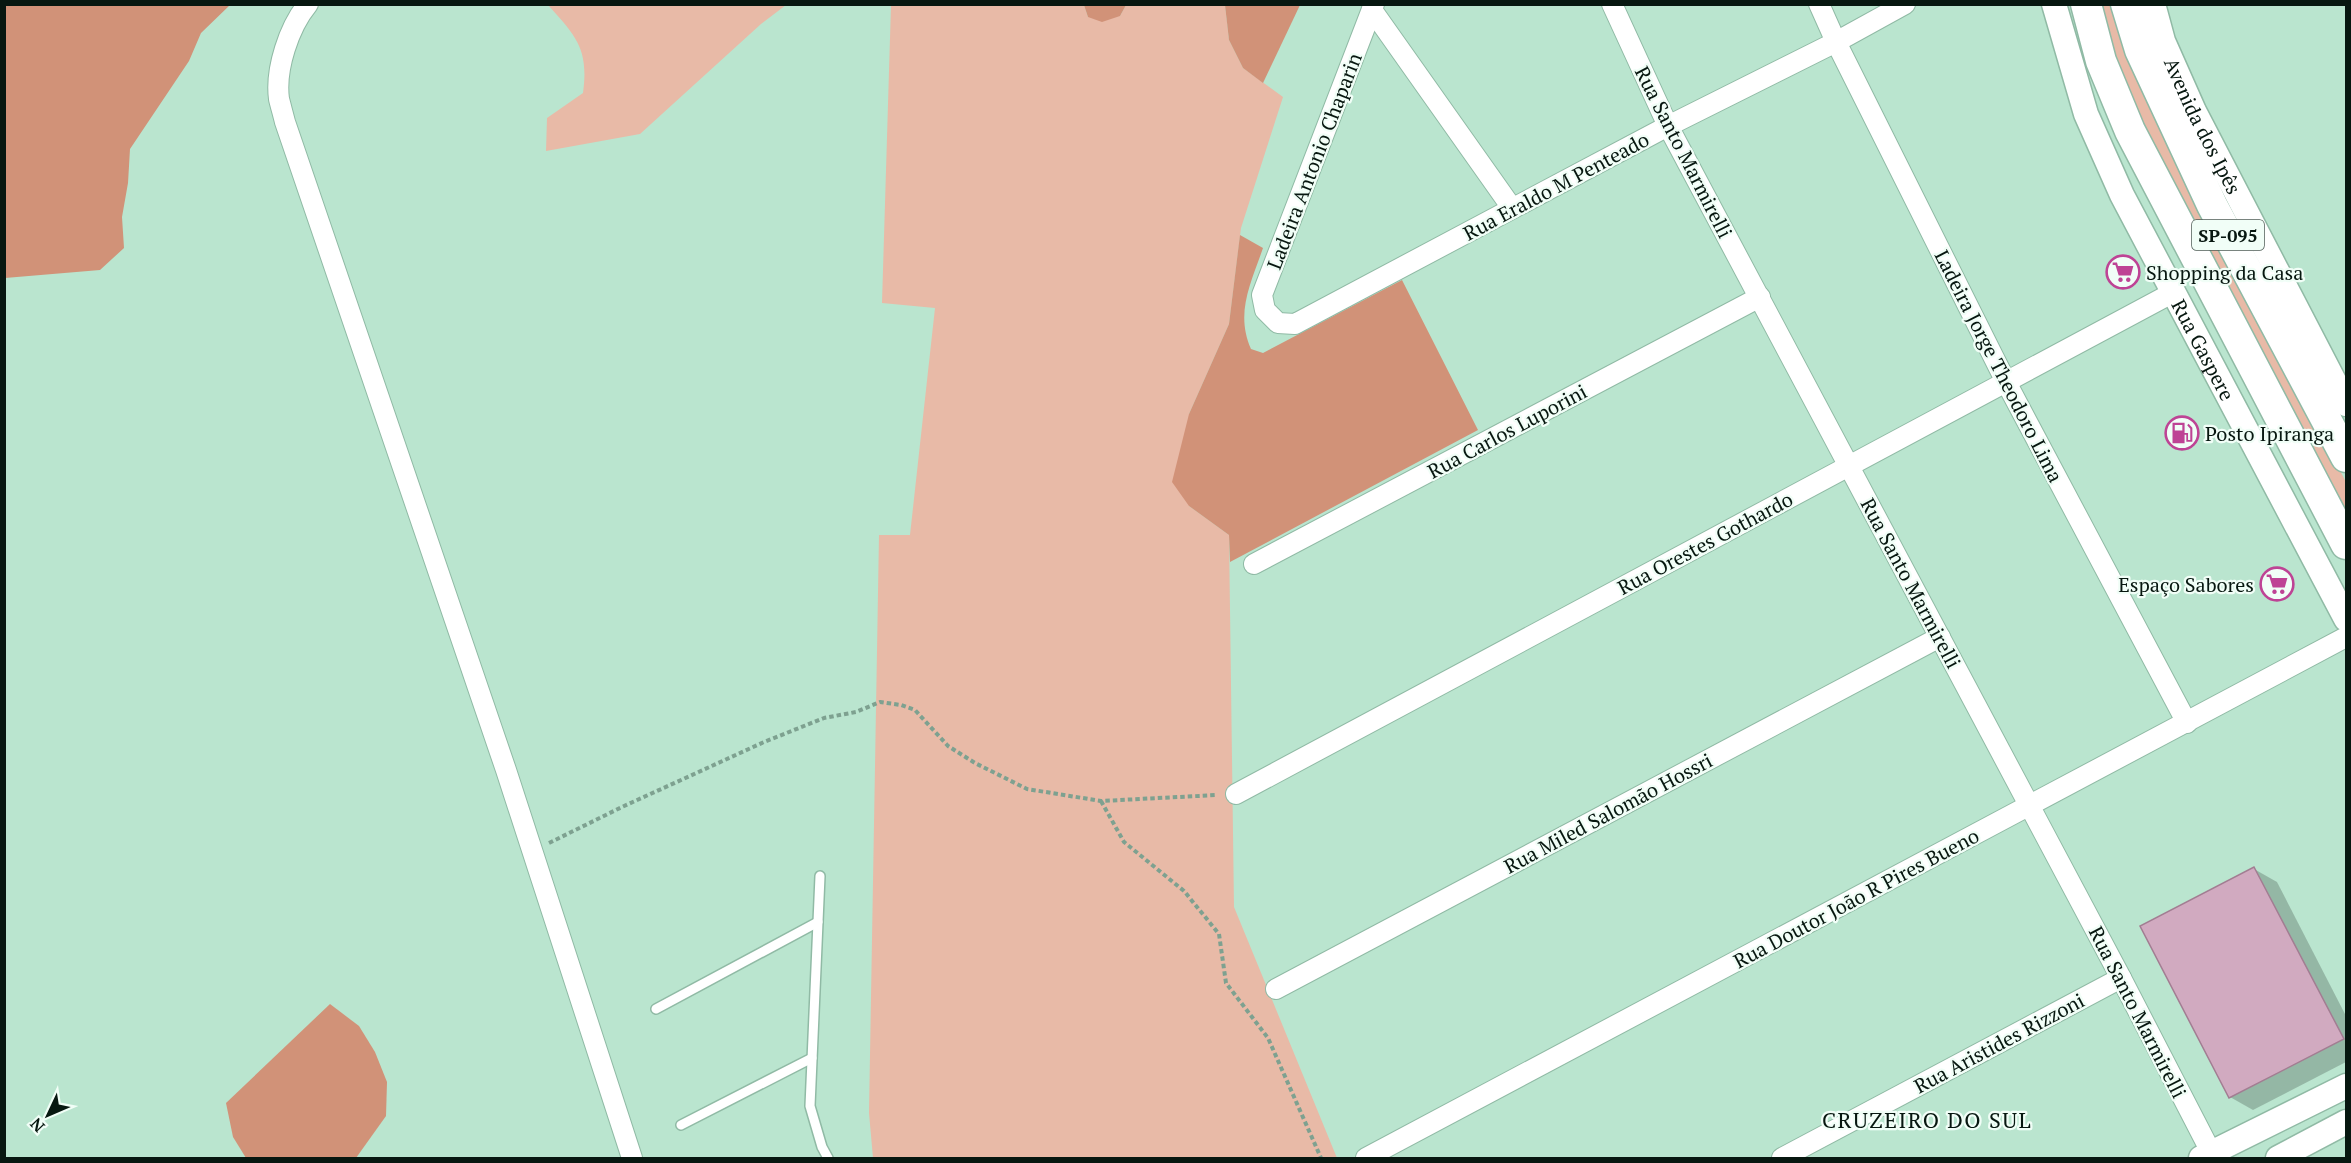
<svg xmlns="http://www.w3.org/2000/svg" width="2351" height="1163" font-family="'PT Serif',serif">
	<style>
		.green { fill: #e8baa7 }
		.forest { fill: #d19278 }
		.shadow { fill: #0003 }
		.building { fill: #d1aac0; stroke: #a27d92; stroke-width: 1.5 }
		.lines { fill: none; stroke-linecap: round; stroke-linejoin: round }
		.service-casing { stroke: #90baa5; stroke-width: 12 }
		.minor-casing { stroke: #90baa5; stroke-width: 22 }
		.tertiary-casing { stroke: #90baa5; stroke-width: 27 }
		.primary-casing { stroke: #90baa5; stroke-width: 33 }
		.path { stroke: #7ea190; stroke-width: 4; stroke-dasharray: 4.5 3; stroke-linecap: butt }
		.service { stroke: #fff; stroke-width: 9 }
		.minor { stroke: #fff; stroke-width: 20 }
		.tertiary { stroke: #fff; stroke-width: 24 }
		.primary { stroke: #fff; stroke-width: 30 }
		.labels { text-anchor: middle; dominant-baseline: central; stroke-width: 4.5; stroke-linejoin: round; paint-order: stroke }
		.shield { fill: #f1fef7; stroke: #4d5c55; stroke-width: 1.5 }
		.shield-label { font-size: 18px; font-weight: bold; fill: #071710 }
		.street-label { font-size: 20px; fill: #071710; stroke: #f1fef7 }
		.poi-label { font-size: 20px; fill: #071710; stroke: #f1fef7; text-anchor: start }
		.quarter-label { font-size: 22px; letter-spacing: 1.5px; fill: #071710; stroke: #f1fef7 }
	</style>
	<rect width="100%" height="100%" fill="#bae5cf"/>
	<g class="green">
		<path d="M 548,5 L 786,5 L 761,24 L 640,134 L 546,151 L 547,118 L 583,93 C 589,49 576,36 548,5 Z"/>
		<polygon points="891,5 1084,5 1088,17 1120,16 1126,5 1225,5 1229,40 1243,68 1283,97 1241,228 1229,324 1189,414 1189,506 1229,535 1234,907 1337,1158 873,1158 869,1113 879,535 910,535 935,308 882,303"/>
		<polygon points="2097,5 2111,5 2170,147 2346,482 2346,515 2129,101"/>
	</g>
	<g class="forest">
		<polygon points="5,4 230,5 201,33 189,61 130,149 128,183 122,217 124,248 100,270 5,278"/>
		<polygon points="1084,5 1084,4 1126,5 1120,16 1102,22 1088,17"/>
		<polygon points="1225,5 1300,5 1263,83 1243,68 1229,40"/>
		<path d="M 1240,235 L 1263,248 C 1251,283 1235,313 1251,349 L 1263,353 L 1402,280 L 1478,430 L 1230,562 L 1229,535 L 1189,506 L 1172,482 L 1189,414 L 1229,324 Z"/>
		<polygon points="330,1004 359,1026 375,1052 387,1082 386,1116 356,1158 246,1158 233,1137 226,1103"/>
	</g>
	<polygon class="shadow" points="2254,869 2277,882 2346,1016 2346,1062 2253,1110 2230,1097"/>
	<polygon class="building" points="2254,867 2344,1039 2229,1098 2140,926"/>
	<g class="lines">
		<g class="service-casing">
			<g id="service">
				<polyline points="820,876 810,1106 822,1147 828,1158"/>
				<polyline points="656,1009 818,922"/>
				<polyline points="681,1125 812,1058"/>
			</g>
		</g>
		<g class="minor-casing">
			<g id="minor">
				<path d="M 308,4 C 289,27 275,69 279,99 C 281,107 283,114 285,122 L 506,770 L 632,1158"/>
				<polyline points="1374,4 1262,295 1265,310 1278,323 1295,324 1668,126 1836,42 1905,4"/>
				<polyline points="1612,4 1668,126 2121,978 2214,1158"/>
				<polyline points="1819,4 1836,42 2006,382 2187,723"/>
				<polyline points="1372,10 1512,208"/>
				<polyline points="1254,564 1760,297"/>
				<polyline points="1236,794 2174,292"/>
				<polyline points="1276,989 1940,637"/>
				<polyline points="1366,1158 2346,637"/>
				<polyline points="1782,1158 2121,978"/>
			</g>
		</g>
		<g class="tertiary-casing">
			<g id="tertiary">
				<path id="s1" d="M 2054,4 L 2086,114 L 2122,195 L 2346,619"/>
				<path id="s2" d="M 2153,4 L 2163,41 L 2194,111 L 2346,404"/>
				<polyline points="2201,1158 2346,1086"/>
				<polyline points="2278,1158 2346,1122"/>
			</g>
		</g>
		<g class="primary-casing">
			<g id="primary">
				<polyline points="2086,4 2101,61 2130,131 2346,544"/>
				<polyline points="2126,4 2140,50 2212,205 2346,457"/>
			</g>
		</g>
		<g class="path">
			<polyline points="1101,801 1124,842 1184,891 1219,934 1226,983 1268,1038 1321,1158"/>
			<polyline points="549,843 622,807 764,742 824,718 856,712 880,702 901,705 915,710 948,746 975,763 1027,789 1101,801 1217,795"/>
		</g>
		<use href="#service" class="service"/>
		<use href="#minor" class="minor"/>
		<use href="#tertiary" class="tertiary"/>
		<use href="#primary" class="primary"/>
	</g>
	<defs>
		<g id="supermarket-ring" transform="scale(1.725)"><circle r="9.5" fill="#f1fef7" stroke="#be4395" stroke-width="1.5"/><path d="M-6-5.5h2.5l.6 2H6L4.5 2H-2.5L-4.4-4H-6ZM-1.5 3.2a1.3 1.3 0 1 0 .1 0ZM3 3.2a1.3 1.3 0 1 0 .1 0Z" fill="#be4395"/></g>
		<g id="fuel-ring" transform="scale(1.725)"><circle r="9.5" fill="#f1fef7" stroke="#be4395" stroke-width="1.5"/><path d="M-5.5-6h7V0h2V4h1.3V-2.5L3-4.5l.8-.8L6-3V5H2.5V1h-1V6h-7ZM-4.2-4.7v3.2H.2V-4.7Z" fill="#be4395"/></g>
	</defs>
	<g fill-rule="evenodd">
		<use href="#supermarket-ring" x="2123" y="272"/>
		<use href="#fuel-ring" x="2182" y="433"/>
		<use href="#supermarket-ring" x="2277" y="584"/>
	</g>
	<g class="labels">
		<rect class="shield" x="2192" y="220" width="72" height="30" rx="4.5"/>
		<g class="shield-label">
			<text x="2228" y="235">SP-095</text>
		</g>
		<g class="street-label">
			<text stroke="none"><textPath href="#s2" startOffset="132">Avenida dos Ipês</textPath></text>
			<text transform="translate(1684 152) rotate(63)">Rua Santo Marmirelli</text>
			<text transform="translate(1314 161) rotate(-69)">Ladeira Antonio Chaparin</text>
			<text transform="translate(1556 186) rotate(-28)">Rua Eraldo M Penteado</text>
			<text stroke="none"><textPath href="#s1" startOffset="378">Rua Gaspere</textPath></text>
			<text transform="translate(1999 366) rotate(63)">Ladeira Jorge Theodoro Lima</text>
			<text transform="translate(1507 431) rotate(-28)">Rua Carlos Luporini</text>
			<text transform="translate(1705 543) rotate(-28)">Rua Orestes Gothardo</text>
			<text transform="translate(1911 583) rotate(62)">Rua Santo Marmirelli</text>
			<text transform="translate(1608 813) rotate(-28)">Rua Miled Salomão Hossri</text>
			<text transform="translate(1856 898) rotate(-28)">Rua Doutor João R Pires Bueno</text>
			<text transform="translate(2138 1012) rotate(63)">Rua Santo Marmirelli</text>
			<text transform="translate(1999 1043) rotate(-28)">Rua Aristides Rizzoni</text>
		</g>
		<g class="poi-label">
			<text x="2146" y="272">Shopping da Casa</text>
			<text x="2205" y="433">Posto Ipiranga</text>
			<text x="2254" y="584" text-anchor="end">Espaço Sabores</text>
		</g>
		<g class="quarter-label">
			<text x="1927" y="1119">CRUZEIRO DO SUL</text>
		</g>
	</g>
	<rect width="2351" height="1163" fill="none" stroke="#071710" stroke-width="12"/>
	<g transform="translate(48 1115) rotate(226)" stroke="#f1fef7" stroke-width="4.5" paint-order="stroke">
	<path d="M0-4.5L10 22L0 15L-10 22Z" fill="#071710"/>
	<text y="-9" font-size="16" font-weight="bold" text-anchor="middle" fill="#071710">N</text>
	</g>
</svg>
